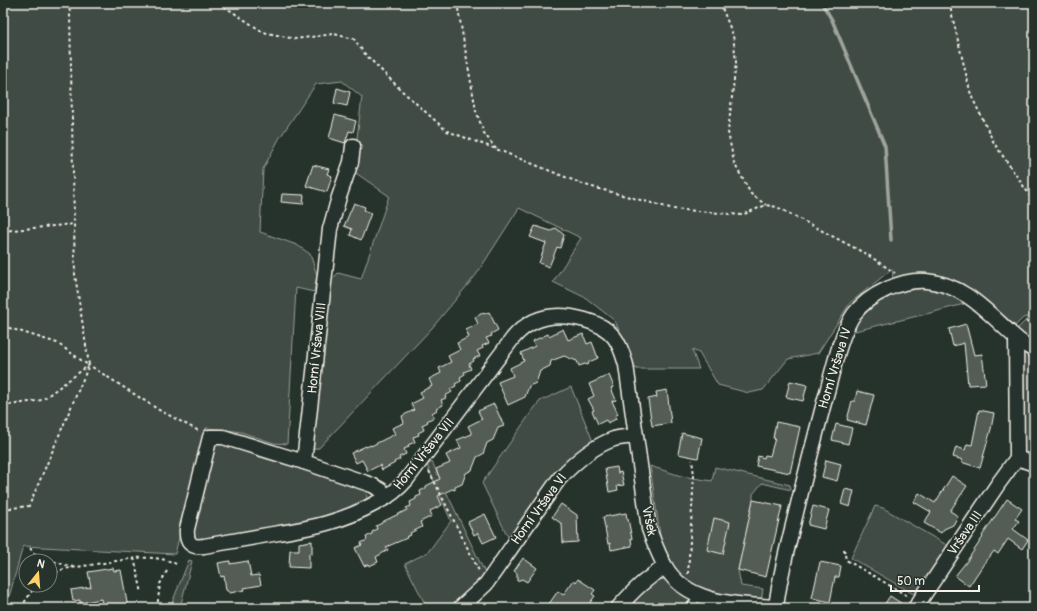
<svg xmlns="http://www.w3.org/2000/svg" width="1037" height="611" font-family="Pangolin,sans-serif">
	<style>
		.green { fill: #414b45; stroke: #9a9e96 }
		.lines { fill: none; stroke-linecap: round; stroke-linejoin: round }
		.stream { stroke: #9fa39b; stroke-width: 3.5 }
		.building { fill: #525c55; stroke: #f4f1e8 }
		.service-casing { stroke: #f4f1e8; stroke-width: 10 }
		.minor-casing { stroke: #f4f1e8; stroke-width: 17 }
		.path { stroke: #f4f1e8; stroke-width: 2; stroke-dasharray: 3 3; stroke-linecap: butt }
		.service { stroke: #26332d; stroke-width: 7 }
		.minor { stroke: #26332d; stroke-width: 14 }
		.labels { text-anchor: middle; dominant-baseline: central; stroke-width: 3.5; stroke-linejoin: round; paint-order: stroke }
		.street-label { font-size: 13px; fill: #f4f1e8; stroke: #26332d }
	</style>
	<rect width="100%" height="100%" fill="#26332d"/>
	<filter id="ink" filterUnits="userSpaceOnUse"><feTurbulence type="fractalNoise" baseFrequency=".025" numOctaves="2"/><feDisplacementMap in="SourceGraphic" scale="8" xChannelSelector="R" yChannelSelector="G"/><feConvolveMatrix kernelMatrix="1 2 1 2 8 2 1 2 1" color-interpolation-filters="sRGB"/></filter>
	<g filter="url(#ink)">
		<g class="green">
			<polygon points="8,3 1034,3 1034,315 1023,318 1015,326 964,284 949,278 920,274 893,279 892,269 850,303 818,353 788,359 763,390 749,393 718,385 699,353 692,350 699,369 636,369 615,321 586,298 553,282 581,238 519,208 476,275 432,328 319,448 299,449 319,294 338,273 361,279 389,196 353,171 362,97 342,81 316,84 279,139 263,169 260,232 297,245 310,254 317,275 314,292 296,288 287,444 274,443 241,432 227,430 206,428 175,554 23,546 6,608 3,608 3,4"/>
			<path d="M 924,288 C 941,291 950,293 964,304 L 930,313 L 855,331 L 857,321 L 874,305 L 894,292 Z"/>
			<polygon points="1034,317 1034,459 1022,453 1018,328 1027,319"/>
			<polygon points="571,387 594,444 509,539 482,483 532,411 540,401"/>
			<path d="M 219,443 L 226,443 L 364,488 C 365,491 367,493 367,497 C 365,505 334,515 326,518 C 310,523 292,525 275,528 C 249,532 224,536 199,540 L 194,536 L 194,532 L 215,447 Z"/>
			<polygon points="432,462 485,573 456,603 448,608 427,608 405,564 428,552 451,521 427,465"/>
			<polygon points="650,466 681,476 712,481 715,467 790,485 791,490 762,483 753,494 753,500 738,570 741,586 763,589 761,602 724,595 696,585 677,572 661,542"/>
			<polygon points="875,506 883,508 950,547 917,596 851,558"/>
			<polygon points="189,560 192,561 181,604 200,608 170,608"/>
			<polygon points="658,579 669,580 717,606 716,608 637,608 635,607 634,601 643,590"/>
		</g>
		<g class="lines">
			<polyline class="stream" points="822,3 832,20 885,146 891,240"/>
		</g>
		<g class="building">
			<polygon points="337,88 350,92 347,106 334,103"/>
			<polygon points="335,115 356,121 353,132 349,131 345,143 329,138"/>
			<polygon points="313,165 329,169 327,174 332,176 327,192 306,186"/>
			<polygon points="282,194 304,195 303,204 281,202"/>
			<polygon points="354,203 365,207 364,210 371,213 361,240 350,235 352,229 344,226"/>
			<polygon points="535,226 551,231 556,228 564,235 560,248 557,247 549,267 539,263 546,243 530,237"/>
			<polygon points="489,312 498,330 491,334 492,336 486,338 489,343 482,346 483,348 477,351 480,356 473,359 474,361 469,364 471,369 464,372 465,374 460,377 461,381 455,384 456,386 450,389 452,392 445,396 446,398 441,400 443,405 436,409 437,410 432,413 434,417 427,421 428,422 422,425 424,430 418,433 419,435 413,437 415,442 408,445 409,447 404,449 406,454 399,457 400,459 394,462 395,463 382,470 380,465 368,471 362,460 356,463 351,453 366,446 366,447 371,445 371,446 395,434 392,428 404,423 402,416 414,410 411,404 423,398 420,392 432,386 429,379 441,373 439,368 451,362 448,356 460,350 457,343 469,337 466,330 478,324 475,317 483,313 484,314"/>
			<polygon points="966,324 974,355 982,354 986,384 968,385 964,343 953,346 949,329"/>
			<polygon points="563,329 568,340 583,334 587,344 592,342 598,358 589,362 588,365 585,364 579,366 577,361 564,356 551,361 550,366 540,371 536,383 529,386 525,397 508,405 498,382 513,376 510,368 524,361 521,353 535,346 533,341 548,334 549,336"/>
			<polygon points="609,375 614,387 611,388 616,400 612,401 618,414 615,416 616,419 608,423 606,420 598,424 592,411 594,410 588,399 594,396 589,384"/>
			<polygon points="790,381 807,385 803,401 786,397"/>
			<polygon points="667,390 671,423 652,426 648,399 657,397 656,392"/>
			<polygon points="857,391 874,395 866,425 847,420 852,401 855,401"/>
			<polygon points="494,404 504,426 498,428 493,440 487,443 483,454 477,457 472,470 466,473 462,484 455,487 455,490 452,489 438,496 442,505 430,511 432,516 420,522 422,527 410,533 411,535 406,537 407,538 386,547 388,550 376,557 378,562 369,566 369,564 364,566 355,548 362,545 361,543 367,540 366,537 372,534 372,532 377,529 376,526 382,523 382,522 407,510 406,508 411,506 410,502 416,499 416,497 421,495 420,491 426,488 426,486 440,479 436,469 450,463 446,455 461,448 457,440 472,434 468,426 482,419 478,411"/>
			<polygon points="979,410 994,413 991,429 980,468 961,462 963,460 953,457 956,447 965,450 967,444 972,445"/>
			<polygon points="776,422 800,427 790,473 756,466 758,456 764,458 765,455 770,456 775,438 773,438"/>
			<polygon points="836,424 852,428 848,444 832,440"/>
			<polygon points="682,433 702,438 698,458 678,454"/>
			<polygon points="826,460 841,464 837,481 822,477"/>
			<polygon points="617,467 618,473 621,472 624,485 617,486 618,490 609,492 605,469"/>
			<polygon points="952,476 967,486 950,511 958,516 953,525 944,529 941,533 924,523 931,512 914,502 919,493 935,503"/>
			<polygon points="845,489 854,491 850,507 841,504"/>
			<polygon points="1007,499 1022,509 1015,519 1019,521 1013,529 1028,540 1022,549 1008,539 998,554 994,551 988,559 987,559 969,586 955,576 967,561 983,537 982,536"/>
			<polygon points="753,500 782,506 766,577 738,570"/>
			<polygon points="561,504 577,515 578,542 563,543 562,524 552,517"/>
			<polygon points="813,506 829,510 824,529 808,525"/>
			<polygon points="626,513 627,519 628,519 632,539 631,539 632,546 611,550 610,543 608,544 603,517"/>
			<polygon points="485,514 496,537 483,543 478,533 474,535 468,522"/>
			<polygon points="714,518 730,522 723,554 707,550"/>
			<polygon points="312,541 312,554 309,553 309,568 289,567 290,550 299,550 299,543"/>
			<polygon points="523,558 537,568 527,582 522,579 517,581 517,573 514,571"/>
			<polygon points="230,561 230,564 248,561 251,576 259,575 261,585 244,588 245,590 230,593 226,590 224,576 221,577 218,563"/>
			<polygon points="820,562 841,566 839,577 835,577 830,602 812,598"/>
			<polygon points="113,568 114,571 121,570 128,608 103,608 101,599 80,603 80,600 73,601 71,590 91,587 88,572"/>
			<polygon points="578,579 595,590 592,594 595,596 586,608 546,608 558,591 563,595 574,580 576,582"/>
			<polygon points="890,596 907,607 907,608 882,608"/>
		</g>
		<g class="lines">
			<g class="service-casing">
				<polyline id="service" points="690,608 698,595"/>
			</g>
			<g class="minor-casing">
				<g id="minor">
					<polyline points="353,146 351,162 339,197 330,229 304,462 372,485 381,490 387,497"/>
					<polyline points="1017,458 1034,464"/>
					<path d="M 304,462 L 223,437 L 210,437 L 187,529 C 186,542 190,548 204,546 C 227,542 250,538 273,534 C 311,528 342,522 376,503 C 388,497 398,490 407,479 L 513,338 C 532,315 557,312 585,320 C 596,323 607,328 614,337 C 621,346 623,355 626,365 L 649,529 C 654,542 658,554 665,566 C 686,604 738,605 776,607"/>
					<path d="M 460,608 L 486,584 L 559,479 C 574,463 593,446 614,439 C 621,437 629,437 636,436"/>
					<path d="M 618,608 C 634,590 645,579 665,567"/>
					<path d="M 776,608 C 779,580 786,553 793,525 C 803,483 814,441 825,399 C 832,375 840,334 854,314 C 869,294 902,279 926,281 C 964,284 988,313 1014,336 C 1020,342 1027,346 1034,350"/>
					<polyline points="915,608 998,484 1017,458 1016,338"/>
				</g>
			</g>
			<g class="path">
				<polyline points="219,3 263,32 295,39 334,34 354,39 365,54 400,89 447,131 496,149 585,185 674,209 742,215 766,205 777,207 868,255 895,273"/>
				<polyline points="457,3 476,111 484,133 496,149"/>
				<polyline points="720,3 733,35 736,62 728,132 734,163 751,194 766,205"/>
				<polyline points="951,3 951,11 971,95 994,143 1033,200 1034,201"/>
				<polyline points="3,231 74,224"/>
				<polyline points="1026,321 1034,328"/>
				<polyline points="3,326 57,343 88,365"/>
				<polyline points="3,406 42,400 89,365 159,410 199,431"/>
				<polyline points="429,471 479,571"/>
				<polyline points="3,509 29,506 89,365 75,275 70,14 69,3"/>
				<polyline points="30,548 41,561"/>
				<polyline points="844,549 846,560 908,596"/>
				<polyline points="37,555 45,559 73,567"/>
				<polyline points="134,558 142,593"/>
				<polyline points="688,574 694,475 692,460"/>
				<path d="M 50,575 L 64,569 L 136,558 C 149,557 165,558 176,564"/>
				<polyline points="22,608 24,603 36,585"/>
				<polyline points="157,608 160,584 168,569"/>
			</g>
			<use href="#service" class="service"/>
			<use href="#minor" class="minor"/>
		</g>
	</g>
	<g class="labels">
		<g class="street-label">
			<text transform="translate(317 348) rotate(-84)">Horní Vršava VIII</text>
			<text transform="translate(835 368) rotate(-73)">Horní Vršava IV</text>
			<text transform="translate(424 454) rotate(-51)">Horní Vršava VII</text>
			<text transform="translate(539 509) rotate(-54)">Horní Vršava VI</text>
			<text transform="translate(649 521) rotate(78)">Vršek</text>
			<text transform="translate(965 533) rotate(-56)">Vršava III</text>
		</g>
	</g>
	<rect width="1037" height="611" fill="none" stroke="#26332d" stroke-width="16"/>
	<rect x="8" y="8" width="1021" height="595" fill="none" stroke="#f4f1e8" stroke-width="1.5" filter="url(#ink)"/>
	<g transform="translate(38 573) rotate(17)"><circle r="19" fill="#26332d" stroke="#787f78"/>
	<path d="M0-3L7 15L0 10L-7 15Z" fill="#ffd166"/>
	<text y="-6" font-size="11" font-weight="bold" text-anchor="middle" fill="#f4f1e8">N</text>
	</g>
	<path d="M891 585v6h88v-6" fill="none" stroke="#f4f1e8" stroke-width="2"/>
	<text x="897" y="585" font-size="12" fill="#f4f1e8" stroke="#26332d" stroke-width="3" paint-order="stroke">50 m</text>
</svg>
